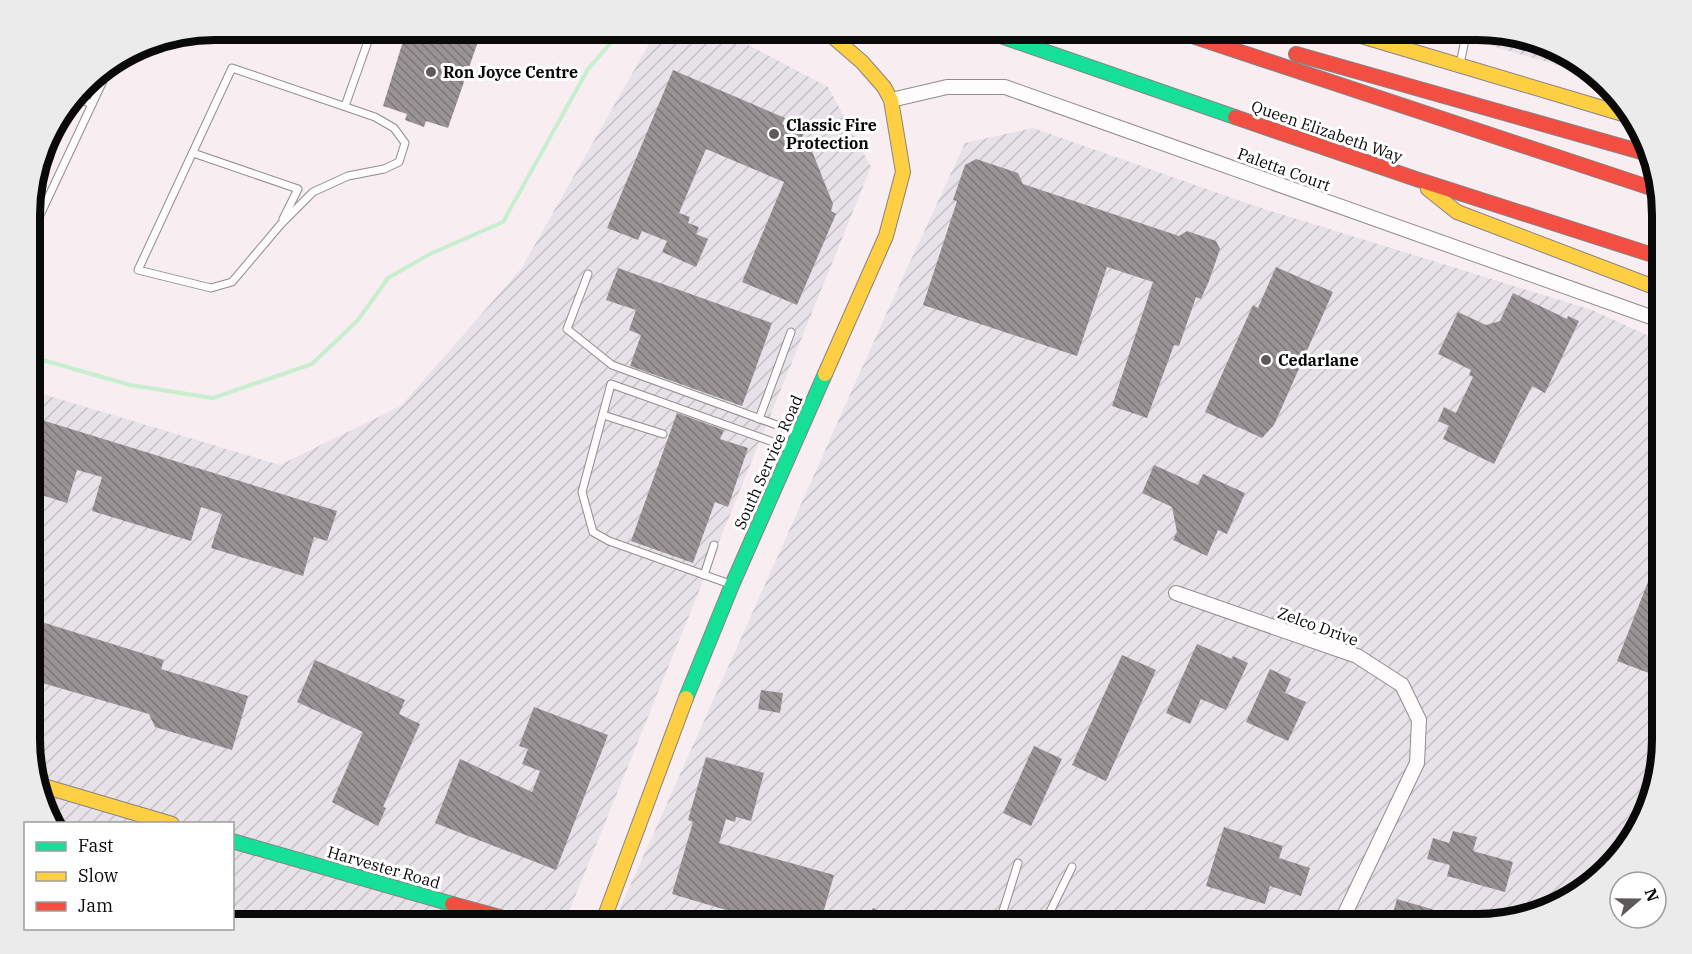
<svg xmlns="http://www.w3.org/2000/svg" width="1692" height="954" font-family="'IBM Plex Serif',serif">
	<style>
		.industrial { fill: url(#industrial-furrows) }
		.lines { fill: none; stroke-linecap: round; stroke-linejoin: round }
		.stream { stroke: #c7eece; stroke-width: 4 }
		.building { fill: url(#building-back-hatch) }
		.lane-casing { stroke: #918c8d; stroke-width: 9 }
		.street-casing { stroke: #918c8d; stroke-width: 16 }
		.fast-casing { stroke: #878284; stroke-width: 16 }
		.slow-casing { stroke: #878284; stroke-width: 16 }
		.jam-casing { stroke: #878284; stroke-width: 16 }
		.lane { stroke: #fefcfd; stroke-width: 7 }
		.street { stroke: #fefcfd; stroke-width: 14 }
		.fast { stroke: #16e098; stroke-width: 14 }
		.slow { stroke: #ffcf43; stroke-width: 14 }
		.jam { stroke: #f24e42; stroke-width: 14 }
		.poi-dot { fill: #5d595a; stroke: #fff; stroke-width: 2 }
		.labels { text-anchor: middle; dominant-baseline: central; stroke-width: 6; stroke-linejoin: round; paint-order: stroke }
		.poi-label { font-size: 16px; font-weight: bold; fill: #090909; stroke: #fff; text-anchor: start }
		.street-label { font-size: 16px; fill: #090909; stroke: #fff }
		.rim { fill: none; stroke: #090909; stroke-width: 8 }
	</style>
	<defs>
		<pattern id="industrial-furrows" width="10" height="10" patternUnits="userSpaceOnUse" patternTransform="scale(1.5)"><rect width="10" height="10" fill="#e6e2e7"/><path d="M-1 1l2-2M0 10L10 0M9 11l2-2" fill="none" stroke="#c4c1c5"/></pattern>
		<pattern id="building-back-hatch" width="6" height="6" patternUnits="userSpaceOnUse" patternTransform="scale(1.5)"><rect width="6" height="6" fill="#9a9396"/><path d="M-1 5l2 2M0 0l6 6M5-1l2 2" fill="none" stroke="#7c7679"/></pattern>
	</defs>
	<rect width="100%" height="100%" fill="#f8edf0"/>
	<g class="industrial">
		<polygon points="657,30 720,30 828,87 871,167 564,924 233,924 232,824 54,823 32,763 32,391 280,465 401,406 521,269"/>
		<polygon points="1438,30 1477,30 1569,55 1591,75"/>
		<polygon points="1033,128 1255,206 1592,310 1662,342 1662,751 1637,831 1579,893 1489,924 613,924 892,301 965,143"/>
	</g>
	<g class="lines">
		<polyline class="stream" points="32,357 130,385 213,398 312,364 358,320 388,278 430,254 503,222 588,69 622,30"/>
	</g>
	<g class="building">
		<polygon points="400,30 482,30 448,128 426,121 424,127 405,120 407,114 383,106 404,38"/>
		<polygon points="673,70 785,118 782,124 804,133 801,139 808,141 833,204 831,211 836,214 797,305 742,282 784,182 706,149 679,213 690,217 688,223 699,227 696,234 708,239 696,267 662,252 667,241 642,231 638,240 607,228"/>
		<polygon points="976,159 1018,173 1023,184 1179,236 1187,231 1216,241 1220,249 1209,281 1201,299 1196,297 1179,346 1174,345 1147,418 1112,406 1153,282 1107,267 1077,356 923,305 957,201 953,200 965,165"/>
		<polygon points="1276,267 1333,292 1274,425 1262,438 1205,412 1253,305 1258,308"/>
		<polygon points="618,268 772,323 742,406 630,366 641,335 629,330 636,310 606,300"/>
		<polygon points="1513,293 1567,319 1568,316 1579,321 1545,393 1532,386 1494,464 1443,439 1449,426 1438,421 1444,407 1456,413 1473,377 1469,375 1471,370 1438,354 1458,312 1486,325 1500,321"/>
		<polygon points="677,413 724,430 720,439 748,448 728,507 715,502 693,563 631,541"/>
		<polygon points="32,417 337,511 327,541 314,537 303,576 211,548 222,514 201,507 191,541 92,511 102,477 77,470 67,503 32,492"/>
		<polygon points="1154,465 1198,485 1203,474 1245,493 1227,534 1218,530 1207,556 1173,540 1177,532 1172,507 1142,493"/>
		<polygon points="1662,546 1662,678 1617,661"/>
		<polygon points="32,619 164,660 161,669 248,696 232,750 155,727 149,714 32,680"/>
		<polygon points="1197,644 1232,659 1233,656 1248,663 1226,710 1201,699 1190,724 1166,713"/>
		<polygon points="1122,655 1156,670 1106,781 1072,765"/>
		<polygon points="315,660 405,700 399,714 420,724 383,807 386,808 378,826 332,802 363,732 297,702"/>
		<polygon points="1270,669 1291,679 1285,693 1306,702 1288,741 1246,722"/>
		<polygon points="761,690 783,693 780,713 758,709"/>
		<polygon points="534,707 608,735 556,870 435,823 460,759 532,792 540,771 522,764 528,749 519,746"/>
		<polygon points="1034,746 1062,759 1031,826 1003,813"/>
		<polygon points="706,757 764,773 751,821 736,817 735,822 726,819 719,843 834,875 820,924 781,924 760,920 672,894 693,822 688,820"/>
		<polygon points="1224,827 1283,846 1279,858 1310,868 1301,896 1270,886 1265,904 1206,886"/>
		<polygon points="1453,831 1477,837 1473,851 1513,862 1505,892 1447,876 1450,865 1427,859 1433,838 1449,843"/>
		<polygon points="1397,899 1472,921 1472,924 1390,924"/>
		<polygon points="873,908 908,924 866,924"/>
	</g>
	<g class="lines">
		<g class="lane-casing">
			<g id="lane">
				<polyline points="1460,64 1467,30"/>
				<polygon points="232,68 375,117 394,128 405,143 399,162 384,169 348,176 313,192 281,224 232,282 211,288 138,270"/>
				<polyline points="76,98 92,104"/>
				<polyline points="345,106 372,30"/>
				<polyline points="193,153 298,189 283,219"/>
				<polyline points="32,232 110,66"/>
				<polyline points="588,274 567,329 612,365 796,432"/>
				<polyline points="603,415 663,434"/>
				<polyline points="759,419 791,332"/>
				<polyline points="704,575 714,545"/>
				<polyline points="730,584 609,541 593,532 582,492 611,384 790,448"/>
				<polyline points="999,924 1018,863"/>
				<polyline points="1044,924 1072,867"/>
			</g>
		</g>
		<g class="street-casing">
			<g id="street">
				<polyline points="891,100 947,87 1005,87 1662,321"/>
				<polyline points="1176,593 1357,656 1402,685 1419,720 1417,763 1340,924"/>
			</g>
		</g>
		<g class="fast-casing">
			<g id="fast">
				<polyline points="983,30 1235,117"/>
				<polyline points="686,698 732,585 825,374"/>
				<polyline points="232,841 452,904"/>
			</g>
		</g>
		<g class="slow-casing">
			<g id="slow">
				<polyline points="825,30 862,62 884,87 891,100 903,172 886,236 825,374"/>
				<polyline points="1341,30 1633,117"/>
				<polyline points="1428,189 1457,212 1662,290"/>
				<polyline points="40,785 172,824"/>
				<polyline points="602,924 686,698"/>
			</g>
		</g>
		<g class="jam-casing">
			<g id="jam">
				<polyline points="1174,30 1657,190"/>
				<polyline points="1296,54 1645,153"/>
				<polyline points="1235,117 1416,179 1662,258"/>
				<polyline points="452,904 526,924"/>
			</g>
		</g>
		<use href="#lane" class="lane"/>
		<use href="#street" class="street"/>
		<use href="#fast" class="fast"/>
		<use href="#slow" class="slow"/>
		<use href="#jam" class="jam"/>
	</g>
	<g class="poi-dot">
		<circle cx="431" cy="72" r="6"/>
		<circle cx="774" cy="134" r="6"/>
		<circle cx="1266" cy="360" r="6"/>
	</g>
	<g class="labels">
		<g class="poi-label">
			<text x="443" y="72">Ron Joyce Centre</text>
			<text x="786" y="125">Classic Fire<tspan x="786" dy="18">Protection</tspan></text>
			<text x="1278" y="360">Cedarlane</text>
		</g>
		<g class="street-label">
			<text transform="translate(1327 131) rotate(19)">Queen Elizabeth Way</text>
			<text transform="translate(1284 169) rotate(20)">Paletta Court</text>
			<text transform="translate(768 462) rotate(-66)">South Service Road</text>
			<text transform="translate(1318 626) rotate(20)">Zelco Drive</text>
			<text transform="translate(384 867) rotate(16)">Harvester Road</text>
		</g>
	</g>
	<path d="M0 0H1692V954H0ZM215 40H1477A175 175 0 0 1 1652 215V739A175 175 0 0 1 1477 914H215A175 175 0 0 1 40 739V215A175 175 0 0 1 215 40Z" fill="#ebebeb" fill-rule="evenodd"/>
	<path class="rim" d="M215 40H1477A175 175 0 0 1 1652 215V739A175 175 0 0 1 1477 914H215A175 175 0 0 1 40 739V215A175 175 0 0 1 215 40Z"/>
	<rect x="24" y="822" width="210" height="108" fill="#ffffff" stroke="#9d9d9d" stroke-width="1.5"/>
	<rect x="36" y="842" width="30" height="9" fill="#16e098" stroke="#9d9d9d" stroke-width="1.5"/>
	<text x="78" y="852" font-size="18" fill="#090909">Fast</text>
	<rect x="36" y="872" width="30" height="9" fill="#ffcf43" stroke="#9d9d9d" stroke-width="1.5"/>
	<text x="78" y="882" font-size="18" fill="#090909">Slow</text>
	<rect x="36" y="902" width="30" height="9" fill="#f24e42" stroke="#9d9d9d" stroke-width="1.5"/>
	<text x="78" y="912" font-size="18" fill="#090909">Jam</text>
	<g transform="translate(1638 900) rotate(70)"><circle r="28" fill="#ffffff" stroke="#9d9d9d" stroke-width="1.5"/>
	<path d="M0-4.5L10 22L0 15L-10 22Z" fill="#5d595a"/>
	<text y="-9" font-size="16" font-weight="bold" text-anchor="middle" fill="#090909">N</text>
	</g>
</svg>
